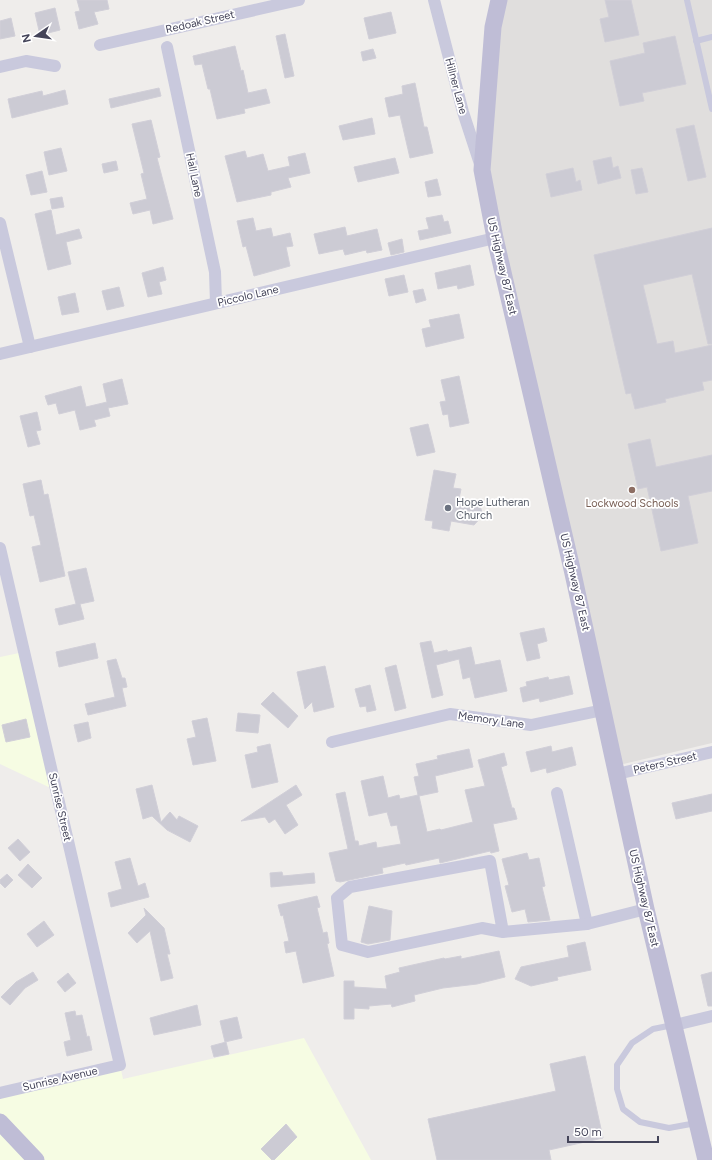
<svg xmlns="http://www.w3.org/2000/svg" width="712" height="1160" font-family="Figtree,sans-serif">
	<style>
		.commercial { fill: #f6fce3 }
		.education { fill: #e0dedd }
		.building { fill: #cccbd4; stroke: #d1cfd8 }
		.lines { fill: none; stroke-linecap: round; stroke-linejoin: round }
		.lane { stroke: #c9c9dd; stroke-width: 6 }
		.street { stroke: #c9c9dd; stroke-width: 12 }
		.secondary { stroke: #bfbdd6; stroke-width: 17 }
		.education-dot { fill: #8d6e63; stroke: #fff; stroke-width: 1.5 }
		.worship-dot { fill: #6b7280; stroke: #fff; stroke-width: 1.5 }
		.labels { text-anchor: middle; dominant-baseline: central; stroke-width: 3.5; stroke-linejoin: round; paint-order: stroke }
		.street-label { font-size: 11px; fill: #444459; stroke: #fff }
		.worship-label { font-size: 11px; fill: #5b616d; stroke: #fff; text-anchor: start }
		.education-label { font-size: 11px; fill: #785e54; stroke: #fff }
	</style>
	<rect width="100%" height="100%" fill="#efedeb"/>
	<g class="commercial">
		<polygon points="24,652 57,791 0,764 0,657"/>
		<polygon points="304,1038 371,1160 0,1160 0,1093 120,1065 123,1079"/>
	</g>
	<polygon class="education" points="499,0 712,0 712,743 615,766 482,170"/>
	<g class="building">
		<polygon points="77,0 107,0 109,9 94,12 98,24 79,29 75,12 80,11"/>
		<polygon points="605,0 631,0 639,35 605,42 600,19 609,17"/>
		<polygon points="55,8 60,30 40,35 35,13"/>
		<polygon points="391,12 396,33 369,39 364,18"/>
		<polygon points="11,18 15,36 0,39 0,21"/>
		<polygon points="285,34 294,76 285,78 276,36"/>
		<polygon points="675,36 686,84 642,93 644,101 620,106 610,61 645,53 643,43"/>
		<polygon points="235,46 241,71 243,70 248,93 266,89 270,103 244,109 245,113 217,119 210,89 208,89 202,64 195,65 193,56"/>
		<polygon points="373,49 376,58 363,61 361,52"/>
		<polygon points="415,83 424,127 427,127 433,153 410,158 400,115 389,117 385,98 403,94 402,86"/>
		<polygon points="159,88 161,96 111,108 109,99"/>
		<polygon points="65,90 68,104 12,118 8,99 42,91 43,96"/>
		<polygon points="372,118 375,134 343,140 339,126"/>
		<polygon points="151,120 160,157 157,158 173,219 153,224 150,210 133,214 130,203 147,199 141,174 144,173 132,124"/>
		<polygon points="694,125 706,177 688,181 676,129"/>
		<polygon points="61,148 67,171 49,175 44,152"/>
		<polygon points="245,151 247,158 263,154 268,171 290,166 288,157 305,153 310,173 288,178 291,187 271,192 271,195 237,202 225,156"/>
		<polygon points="611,157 613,168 618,166 621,178 598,184 593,161"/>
		<polygon points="395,158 399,173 358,182 354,167"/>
		<polygon points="116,161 118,170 104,173 102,164"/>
		<polygon points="573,168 576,182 580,180 582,190 551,197 546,174"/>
		<polygon points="642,168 648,192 636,194 631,170"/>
		<polygon points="42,171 47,192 31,195 26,175"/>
		<polygon points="437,179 441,195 428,197 425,182"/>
		<polygon points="62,197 64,207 52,209 50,199"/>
		<polygon points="51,210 56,235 79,229 82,238 66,242 71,264 48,270 35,214"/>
		<polygon points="442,215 444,222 448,221 451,233 420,240 418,231 429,229 426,218"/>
		<polygon points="253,218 256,231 271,228 273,237 290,233 293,246 286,247 290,266 254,276 246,246 243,247 237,221"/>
		<polygon points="345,227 347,236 377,229 382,250 367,253 366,250 345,255 343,249 319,254 314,234"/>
		<polygon points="712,228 712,344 708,344 692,274 643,285 657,344 673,341 675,353 712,345 712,380 702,382 704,390 665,399 666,402 635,409 631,393 626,394 594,255"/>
		<polygon points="402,239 404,252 391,255 388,243"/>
		<polygon points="470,265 474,285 458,289 457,285 438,289 435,273"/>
		<polygon points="163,267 166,280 159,282 162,294 148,297 142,273"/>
		<polygon points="404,275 408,292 389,296 385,279"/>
		<polygon points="119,287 124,306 107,310 102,291"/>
		<polygon points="423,289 426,300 416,303 413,291"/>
		<polygon points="75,293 79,312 62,315 58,297"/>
		<polygon points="459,314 464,338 426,347 422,329 431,327 429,320"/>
		<polygon points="459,376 469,423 450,427 448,414 443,415 440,402 446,401 441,380"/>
		<polygon points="122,379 128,404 108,408 110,416 94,420 96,426 80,430 75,410 59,414 56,403 48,405 45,396 81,386 86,407 107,402 103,384"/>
		<polygon points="37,412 41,430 36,431 40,444 28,447 20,416"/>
		<polygon points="428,424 435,452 417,456 410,428"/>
		<polygon points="650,439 656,467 712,455 712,491 688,496 698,543 661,551 647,487 638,489 628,444"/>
		<polygon points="434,470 456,474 453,488 461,489 459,499 479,503 483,515 474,525 451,521 449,531 432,528 433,521 425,520"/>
		<polygon points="41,480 44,495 48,494 65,576 40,582 32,547 41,545 34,515 30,516 23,484"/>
		<polygon points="86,568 94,601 80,604 84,619 59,625 55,609 76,604 68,572"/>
		<polygon points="544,628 547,641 537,644 540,658 527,661 520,633"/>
		<polygon points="431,641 434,653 447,650 448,652 471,647 475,665 500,660 507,691 475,698 470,677 463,679 459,659 436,665 443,695 432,698 420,643"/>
		<polygon points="95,643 98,658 59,667 56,652"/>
		<polygon points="116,659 122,678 125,678 127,687 122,688 126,706 88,715 85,704 115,697 107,661"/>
		<polygon points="396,665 406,708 395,711 385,668"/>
		<polygon points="325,666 334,707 314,712 312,702 305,709 297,672"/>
		<polygon points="569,676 573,694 540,702 539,698 523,702 520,688 527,686 526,682 548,677 549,680"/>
		<polygon points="370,685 376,710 367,712 366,706 360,707 355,689"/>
		<polygon points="273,692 298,716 288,728 261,704"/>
		<polygon points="238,713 260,715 258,733 236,731"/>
		<polygon points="207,718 216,761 193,765 187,739 196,737 192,721"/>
		<polygon points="26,719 30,737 6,742 2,725"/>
		<polygon points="88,722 91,738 78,742 74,725"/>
		<polygon points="270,744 278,782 252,788 245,755 258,752 257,747"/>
		<polygon points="551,746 552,752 572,747 576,765 547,773 546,768 531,772 526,752"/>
		<polygon points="469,749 473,767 435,776 438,792 419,796 427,832 440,829 441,830 473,822 465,790 485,786 478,760 504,753 507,765 501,767 512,808 514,808 517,819 493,824 499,851 491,853 490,851 440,863 439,858 406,865 405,863 382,868 383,873 340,882 336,881 329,853 348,849 336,794 345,792 355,841 358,841 359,846 376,842 377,848 401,844 397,825 391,826 387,812 369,816 361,781 383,776 388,798 399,795 400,799 418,795 414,777 419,776 416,764 438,759 437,756"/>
		<polygon points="152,785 161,822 170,812 177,820 179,816 198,826 190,842 167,830 152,816 143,819 136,789"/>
		<polygon points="296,785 302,795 286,805 298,825 285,834 275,819 269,823 265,817 241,821"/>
		<polygon points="712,794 712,811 676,819 672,803"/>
		<polygon points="18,839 30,852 20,861 8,848"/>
		<polygon points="527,853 529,860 539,858 545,886 542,887 550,920 528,922 525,909 512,912 505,886 509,885 502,859"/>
		<polygon points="130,858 138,886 145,883 149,897 111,907 108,893 122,889 115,862"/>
		<polygon points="28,864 42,878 32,888 18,875"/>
		<polygon points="282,872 283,876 314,873 315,883 271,887 270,873"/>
		<polygon points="7,874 13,880 5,888 0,883 0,880"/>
		<polygon points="317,896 320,907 317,908 323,933 327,932 329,943 327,944 334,976 303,983 296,951 286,953 284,942 289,941 283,915 281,916 278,905"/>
		<polygon points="369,906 392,911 390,940 368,944 361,942"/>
		<polygon points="144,908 164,928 170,954 167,954 173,978 161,981 150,931 137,943 128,933 146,915"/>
		<polygon points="44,921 54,935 37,947 27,934"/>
		<polygon points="585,942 591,970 557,977 558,980 531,986 515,979 521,967 569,957 567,946"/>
		<polygon points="499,951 505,977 477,984 443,988 414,995 415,1001 392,1007 391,1004 369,1006 369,1009 354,1008 354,1019 344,1019 344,981 354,981 354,987 387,989 385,976 400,972 399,968 444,958 445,959 461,956 461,959"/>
		<polygon points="33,972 38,980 25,988 10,1005 1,997 16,982"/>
		<polygon points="712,972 712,1006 708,1006 701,975"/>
		<polygon points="68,973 76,983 65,992 57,982"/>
		<polygon points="197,1005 201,1025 154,1035 150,1018"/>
		<polygon points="75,1011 76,1016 82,1015 87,1037 89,1036 92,1050 67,1056 64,1042 71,1040 65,1013"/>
		<polygon points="237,1017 242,1038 225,1042 220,1021"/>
		<polygon points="226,1042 229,1054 214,1057 211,1046"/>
		<polygon points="585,1056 603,1138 549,1150 551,1160 437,1160 428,1119 556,1091 550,1064"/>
		<polygon points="286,1124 297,1137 274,1160 272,1160 261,1149"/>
	</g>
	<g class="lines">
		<g class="lane">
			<polyline points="687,0 712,109"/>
			<polyline points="696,41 712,37"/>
			<polyline points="673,1025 653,1029 632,1043 617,1065 617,1089 623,1109 640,1122 669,1128 696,1123"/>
		</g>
		<g class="street">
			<polyline points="434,0 463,112 480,164"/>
			<polyline points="100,45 299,0"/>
			<polyline points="167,47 215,272 216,303"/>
			<polyline points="0,67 26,61 55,66"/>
			<polyline points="0,223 30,347"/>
			<polyline points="0,354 495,238"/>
			<polyline points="0,548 120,1065 0,1093"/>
			<polyline points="332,742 450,714 531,725 603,710"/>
			<polyline points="617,774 712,752"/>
			<polyline points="557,793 587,924"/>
			<polyline points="503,932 490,861 350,887 337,898 342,945 368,952 482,928 503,932 587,924 646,909"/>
			<polyline points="675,1025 712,1016"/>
		</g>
		<g class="secondary">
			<polyline points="499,0 493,27 482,170 495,238 572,569 646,909 706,1160"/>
			<polyline points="0,1122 36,1160"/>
		</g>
	</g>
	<circle class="education-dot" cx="632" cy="490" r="4"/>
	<circle class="worship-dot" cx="448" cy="508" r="4"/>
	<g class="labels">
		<g class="street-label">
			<text transform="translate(200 22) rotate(-13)">Redoak Street</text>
			<text transform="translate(456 86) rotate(75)">Hillner Lane</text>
			<text transform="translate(194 175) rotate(78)">Hall Lane</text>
			<text transform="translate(502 266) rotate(77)">US Highway 87 East</text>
			<text transform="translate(248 296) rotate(-13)">Piccolo Lane</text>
			<text transform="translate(575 582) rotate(77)">US Highway 87 East</text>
			<text transform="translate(491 720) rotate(8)">Memory Lane</text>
			<text transform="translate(665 763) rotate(-13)">Peters Street</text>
			<text transform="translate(60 807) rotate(77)">Sunrise Street</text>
			<text transform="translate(644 898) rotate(77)">US Highway 87 East</text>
			<text transform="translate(60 1079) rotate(-13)">Sunrise Avenue</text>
		</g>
		<g class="worship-label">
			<text x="456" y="502">Hope Lutheran<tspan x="456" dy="13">Church</tspan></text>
		</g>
		<g class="education-label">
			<text x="632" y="503">Lockwood Schools</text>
		</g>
	</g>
	<g transform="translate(36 36) rotate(257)" stroke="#ffffff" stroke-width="3" paint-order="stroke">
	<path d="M0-3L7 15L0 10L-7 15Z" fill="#444459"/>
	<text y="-6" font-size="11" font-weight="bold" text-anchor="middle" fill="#444459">N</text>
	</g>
	<path d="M568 1136v6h90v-6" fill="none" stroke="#444459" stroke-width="2"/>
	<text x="574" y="1136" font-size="12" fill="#444459" stroke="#ffffff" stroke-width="3" paint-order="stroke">50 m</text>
</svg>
